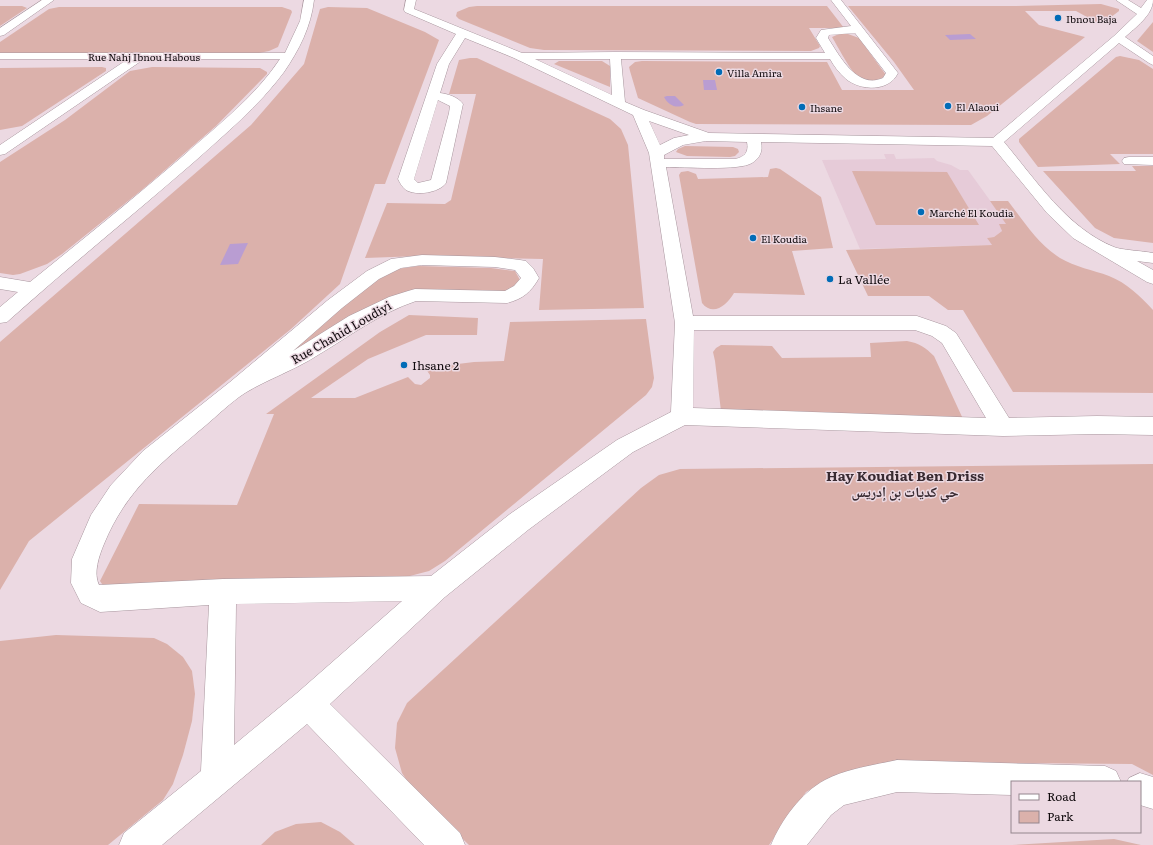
<svg xmlns="http://www.w3.org/2000/svg" width="1153" height="845" font-family="Literata,'Noto Naskh Arabic',serif">
	<style>
		.built { fill: #e6cbd8 }
		.green { fill: #dbb1ab }
		.water { fill: #b99dd2 }
		.lines { fill: none; stroke-linecap: round; stroke-linejoin: round }
		.street-casing { stroke: #a8969e; stroke-width: 1 }
		.street { fill: #fff; fill-rule: evenodd }
		.poi-dot { fill: #016cb7; stroke: #ecd9e2; stroke-width: 1.5 }
		.labels { text-anchor: middle; dominant-baseline: central; stroke-width: 3; stroke-linejoin: round; paint-order: stroke }
		.far-poi-label { font-size: 10px; fill: #100a0d; stroke: #ecd9e2; text-anchor: start }
		.far-street-label { font-size: 10px; fill: #100a0d; stroke: #ecd9e2 }
		.poi-label { font-size: 12px; fill: #100a0d; stroke: #ecd9e2; text-anchor: start }
		.street-label { font-size: 12px; fill: #100a0d; stroke: #ecd9e2 }
		.quarter-label { font-size: 14px; font-weight: bold; fill: #382a31; stroke: #ecd9e2 }
	</style>
	<rect width="100%" height="100%" fill="#ecd9e2"/>
	<polygon class="built" points="884,154 894,154 896,159 934,158 937,161 951,165 960,170 968,170 1007,224 1000,224 1002,231 994,237 987,238 992,245 860,249 822,160 886,159"/>
	<g class="green">
		<polygon points="1101,4 1119,9 1119,11 1102,24 1085,19 1082,18 1087,17 1076,11 1025,11 1039,25 1085,37 987,116 971,125 696,124 690,122 638,98 630,71 629,67 635,62 642,61 827,62 842,90 914,90 894,62 848,6 1014,6"/>
		<polygon points="0,6 22,6 27,8 0,26"/>
		<polygon points="477,6 827,6 844,28 809,28 820,46 819,48 811,51 544,50 530,48 459,19 456,16 457,12 469,7"/>
		<polygon points="59,7 282,7 291,10 292,12 278,47 269,51 259,53 0,53 0,42 49,9"/>
		<polygon points="328,7 367,8 425,32 439,40 385,184 375,184 340,284 291,329 29,541 0,590 0,342 251,125 304,64 320,9"/>
		<polygon points="1153,22 1153,52 1137,41"/>
		<path d="M 839,34 L 848,34 L 859,38 L 886,75 C 878,82 866,83 857,76 C 851,72 837,45 832,37 Z"/>
		<polygon points="1120,56 1139,60 1153,69 1153,154 1110,154 1120,164 1038,167 1019,142 1019,139 1116,57"/>
		<polygon points="470,58 477,58 610,119 621,129 628,145 644,308 539,310 543,259 420,256 365,258 387,203 445,204 451,200 476,94 449,94 459,60"/>
		<polygon points="559,61 602,61 610,66 610,87 554,64"/>
		<polygon points="102,67 106,68 106,71 22,126 0,130 0,68"/>
		<polygon points="152,67 260,68 267,72 267,74 216,126 143,189 62,254 47,264 20,274 13,275 0,273 0,162 65,120 130,71"/>
		<polygon points="685,146 733,147 738,149 739,152 735,156 730,157 687,156 676,152 678,149"/>
		<polygon points="1132,166 1153,166 1153,243 1114,238 1095,228 1043,171 1136,171"/>
		<path d="M 776,168 L 780,169 L 821,197 L 833,248 L 792,251 L 805,295 L 734,293 C 727,305 713,317 702,303 L 679,175 L 681,172 L 688,171 L 696,174 L 698,179 L 768,177 L 770,169 Z"/>
		<polygon points="852,171 947,172 979,225 876,225"/>
		<path d="M 990,201 L 1008,201 C 1025,223 1037,243 1060,258 C 1075,267 1093,270 1109,276 C 1127,283 1140,296 1153,310 L 1153,393 L 1013,392 L 963,310 L 948,310 L 929,296 L 868,296 L 846,250 L 992,245 L 987,238 L 994,237 L 1002,231 L 999,224 L 1006,224 Z"/>
		<path d="M 418,266 L 491,268 L 515,271 L 520,280 C 515,289 510,290 500,292 L 413,291 L 283,356 L 341,307 L 379,278 L 397,269 Z"/>
		<polygon points="409,315 478,318 477,335 426,335 368,359 311,398 355,398 408,377 415,384 421,385 430,378 430,375 425,368 474,362 504,361 510,322 646,319 654,378 652,387 646,395 445,561 429,571 406,577 104,587 100,581 139,504 237,505 274,414 266,414 380,332"/>
		<path d="M 907,341 C 919,343 926,348 934,356 L 963,419 L 721,411 L 715,361 L 713,352 L 716,348 L 721,345 L 772,346 L 782,358 L 871,357 L 870,343 Z"/>
		<polygon points="1153,464 1153,775 1132,764 910,762 858,768 824,782 806,792 769,845 469,845 415,793 402,773 395,748 397,723 407,703 641,488 659,475 680,469"/>
		<polygon points="56,635 154,638 167,644 183,657 192,671 195,694 192,721 183,755 173,784 163,800 108,845 0,845 0,641"/>
		<polygon points="321,822 340,832 355,845 261,845 275,832 296,824"/>
		<polygon points="1114,839 1141,845 1012,845"/>
	</g>
	<g class="water">
		<polygon points="970,34 976,39 950,40 945,35"/>
		<polygon points="703,80 715,80 717,90 704,90"/>
		<path d="M 667,96 L 675,96 L 684,105 C 676,109 668,105 664,97 Z"/>
		<polygon points="248,243 238,264 220,265 230,244"/>
	</g>
	<g class="lines">
		<g class="street-casing">
			<g id="street">
				<polygon points="42,0 54,0 4,35 0,36 0,28"/>
				<path d="M 304,0 L 314,0 C 311,27 299,50 284,72 C 259,106 225,134 194,162 C 132,216 68,267 7,322 L 0,323 L 0,307 L 18,292 L 0,289 L 0,277 L 30,282 C 82,240 133,199 183,156 C 217,126 255,97 280,59 L 144,59 L 5,154 L 0,155 L 0,145 L 128,59 L 0,59 L 0,53 L 285,53 L 300,21 Z"/>
				<path d="M 406,0 L 416,0 L 414,9 L 522,53 L 615,52 L 825,53 L 816,38 L 821,30 L 851,26 L 831,0 L 841,0 L 898,73 C 889,92 861,91 846,79 C 839,73 834,66 830,59 L 621,59 L 625,102 L 644,110 L 709,133 L 993,138 L 1114,36 L 1137,14 L 1116,0 L 1128,0 L 1141,8 L 1147,0 L 1153,0 C 1153,15 1135,28 1125,37 L 1153,56 L 1153,65 L 1149,63 L 1119,43 L 1004,142 C 1036,180 1067,228 1114,247 C 1121,250 1143,251 1153,253 L 1153,263 L 1137,261 L 1153,270 L 1153,284 L 1147,282 L 1073,238 L 1047,213 L 992,146 L 761,142 C 763,151 760,158 752,163 C 740,171 683,167 666,167 L 693,316 L 917,316 L 946,326 L 956,333 L 1009,418 L 1097,416 L 1153,417 L 1153,435 L 1097,434 L 1003,436 L 685,425 L 633,452 L 528,530 L 445,597 L 330,704 L 460,833 L 465,845 L 424,845 L 307,724 L 162,845 L 119,845 L 124,833 L 201,771 L 209,605 L 100,612 L 81,603 L 71,583 L 72,559 L 91,515 L 111,485 L 143,451 L 230,382 L 328,300 L 367,271 L 391,259 L 422,255 L 495,257 L 520,260 L 526,261 L 533,268 L 539,278 C 531,292 523,299 507,303 L 416,301 C 380,313 350,336 318,355 C 295,370 268,379 245,393 C 231,402 218,415 205,426 C 162,462 126,490 104,544 C 99,556 93,573 99,585 L 223,579 L 431,576 L 510,514 L 617,440 L 671,412 L 675,323 L 649,153 L 633,115 L 514,58 L 465,38 L 449,64 L 440,93 C 448,94 458,97 463,104 L 446,183 C 439,193 416,196 406,190 C 402,187 400,183 398,179 L 437,64 L 456,34 L 405,12 L 404,10 ZM 855,33 L 886,73 L 883,78 C 857,90 839,55 828,38 L 829,35 ZM 535,59 L 610,59 L 612,95 ZM 438,100 L 450,106 L 449,113 L 431,180 L 418,183 L 414,179 ZM 649,121 L 689,135 L 674,138 L 660,145 ZM 706,141 L 747,142 C 749,152 745,157 735,159 L 664,159 L 664,155 L 683,145 ZM 422,265 L 495,267 L 515,270 L 521,278 L 514,286 L 505,291 L 415,289 L 408,291 L 389,297 L 349,316 L 293,351 L 342,308 L 379,279 L 401,268 ZM 694,330 L 915,330 L 932,336 L 942,343 L 986,418 L 693,408 ZM 402,601 L 297,693 L 234,745 L 236,604 Z"/>
				<polygon points="1129,157 1153,157 1153,165 1124,164 1122,161 1124,158"/>
				<path d="M 897,760 L 1105,766 L 1116,771 L 1121,782 L 1012,782 L 1012,795 L 897,792 L 844,805 L 831,815 L 807,845 L 771,845 C 782,819 801,793 825,780 C 845,769 875,765 897,760 Z"/>
				<polygon points="1140,773 1153,777 1153,809 1140,805 1140,782 1127,782 1129,778"/>
			</g>
		</g>
		<use href="#street" class="street"/>
	</g>
	<g class="poi-dot">
		<circle cx="1058" cy="18" r="4"/>
		<circle cx="719" cy="72" r="4"/>
		<circle cx="948" cy="106" r="4"/>
		<circle cx="802" cy="107" r="4"/>
		<circle cx="921" cy="212" r="4"/>
		<circle cx="753" cy="238" r="4"/>
		<circle cx="830" cy="279" r="4"/>
		<circle cx="404" cy="365" r="4"/>
	</g>
	<g class="labels">
		<g class="far-poi-label">
			<text x="1066" y="18">Ibnou Baja</text>
			<text x="727" y="72">Villa Amira</text>
			<text x="956" y="106">El Alaoui</text>
			<text x="810" y="107">Ihsane</text>
			<text x="929" y="212">Marché El Koudia</text>
			<text x="761" y="238">El Koudia</text>
		</g>
		<g class="far-street-label">
			<text x="144" y="56">Rue Nahj Ibnou Habous</text>
		</g>
		<g class="poi-label">
			<text x="838" y="279">La Vallée</text>
			<text x="412" y="365">Ihsane 2</text>
		</g>
		<g class="street-label">
			<text transform="translate(341 332) rotate(-30)">Rue Chahid Loudiyi</text>
		</g>
		<g class="quarter-label">
			<text x="905" y="475">Hay Koudiat Ben Driss<tspan x="905" dy="16">حي كديات بن إدريس</tspan></text>
		</g>
	</g>
	<rect x="1011" y="781" width="130" height="52" fill="#ecd9e2" stroke="#94868d"/>
	<rect x="1019" y="794" width="20" height="6" fill="#ffffff" stroke="#94868d"/>
	<text x="1047" y="801" font-size="12" fill="#100a0d">Road</text>
	<rect x="1019" y="811" width="20" height="12" fill="#dbb1ab" stroke="#94868d"/>
	<text x="1047" y="821" font-size="12" fill="#100a0d">Park</text>
</svg>
